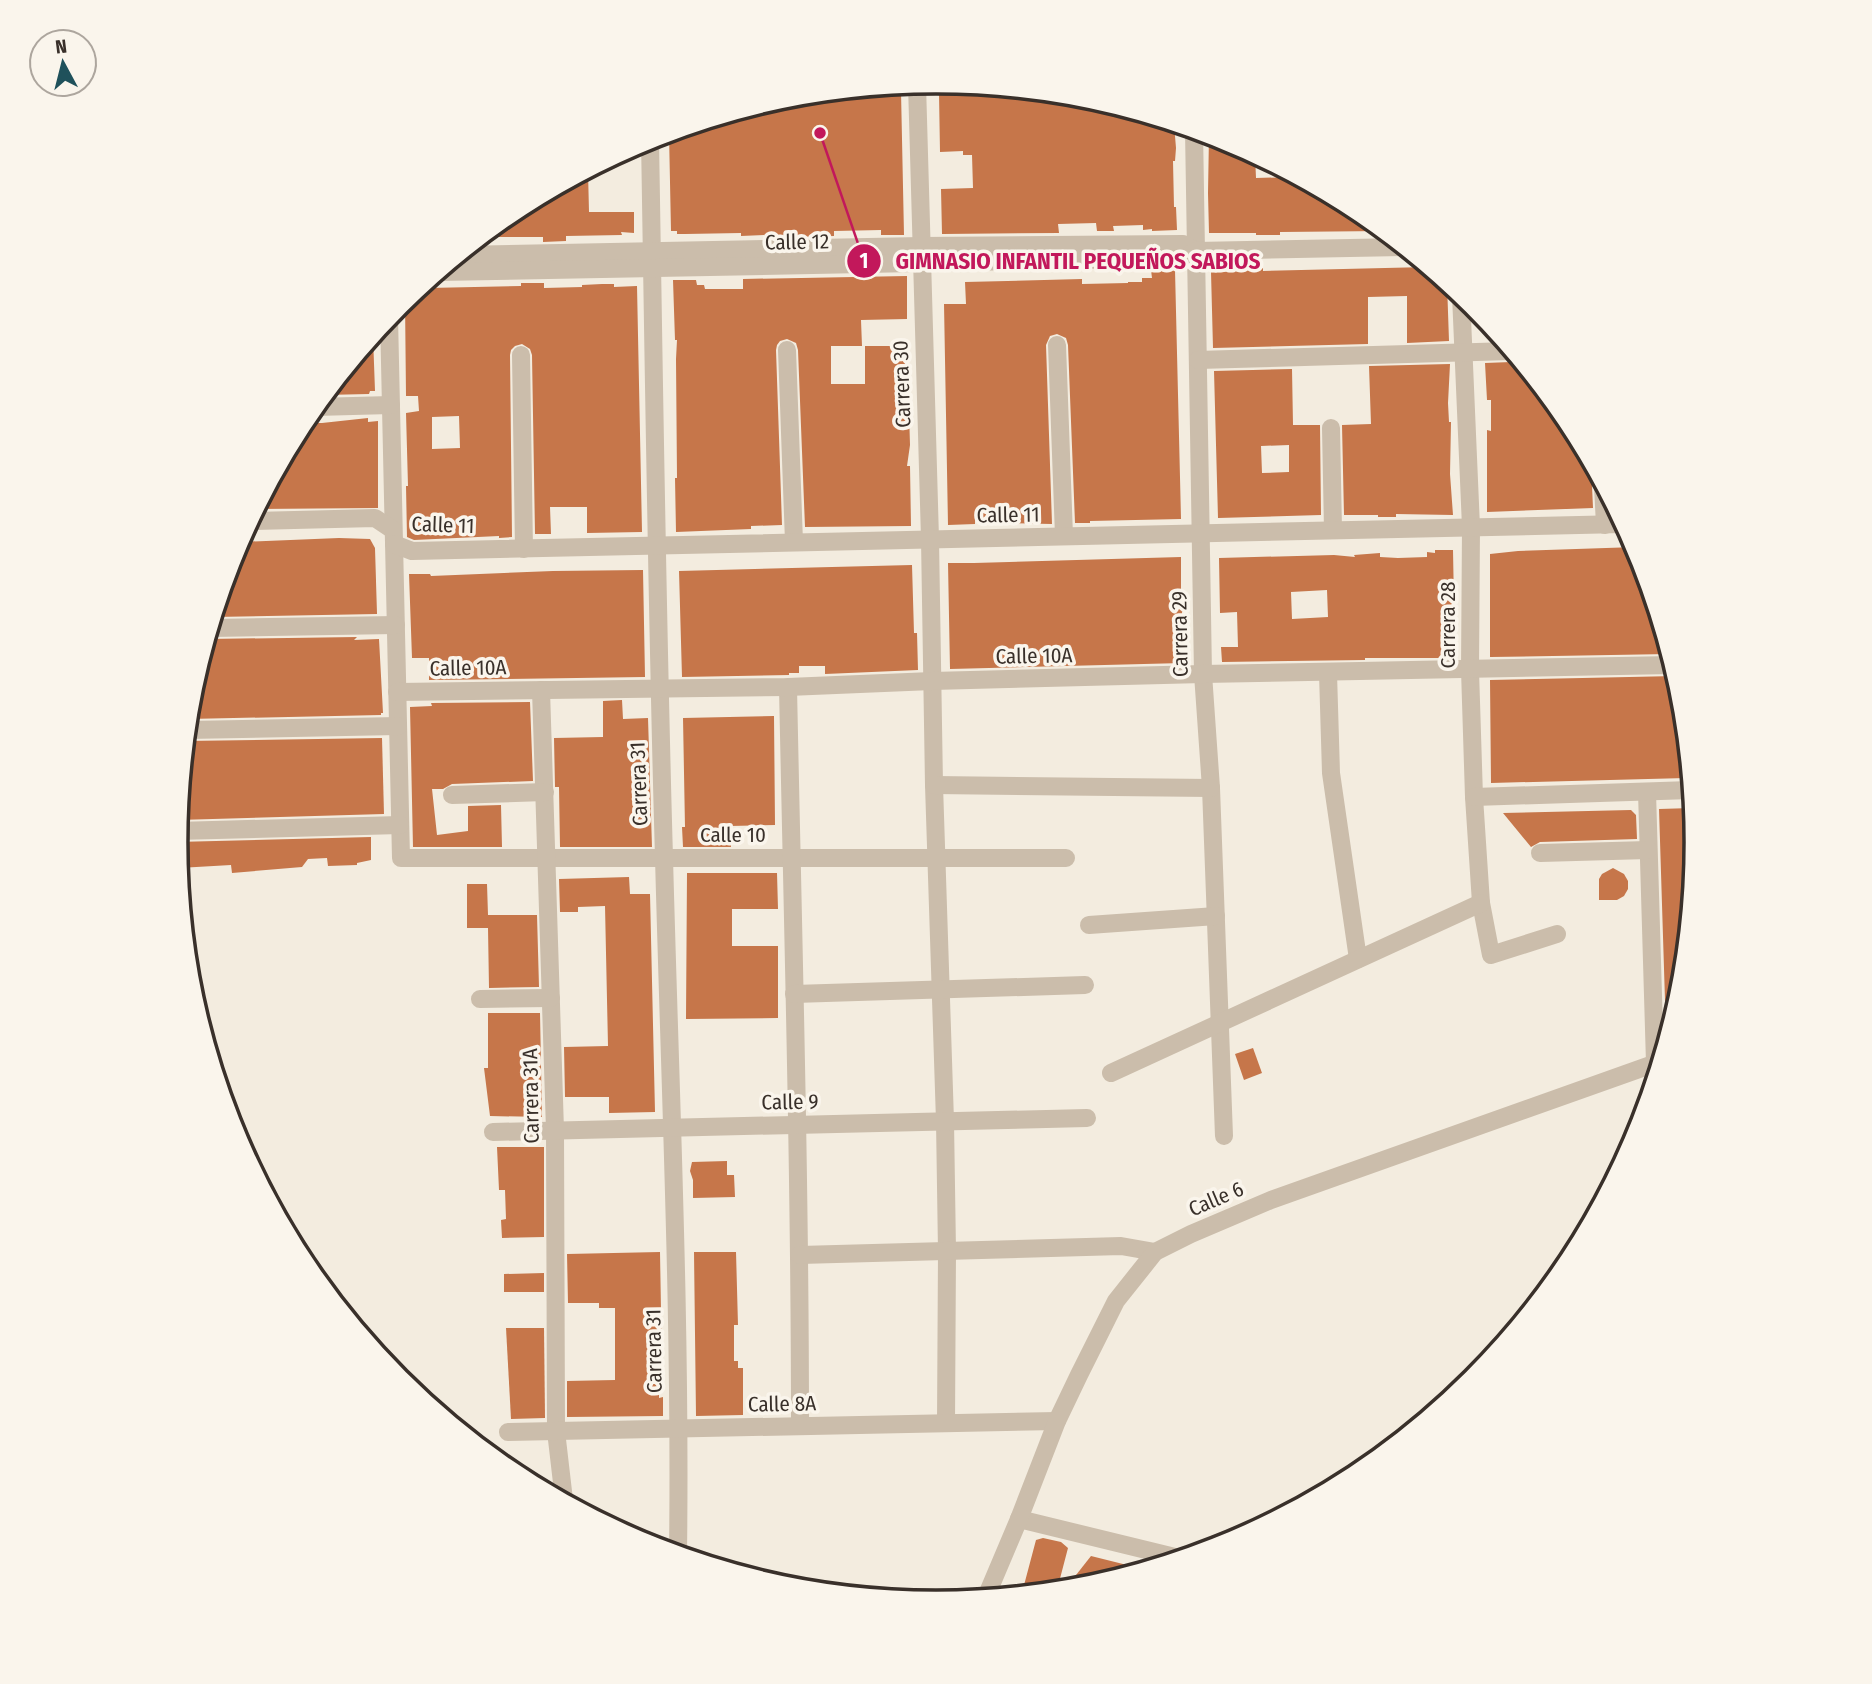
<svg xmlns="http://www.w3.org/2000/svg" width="1872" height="1684" font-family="'Fira Sans Condensed',sans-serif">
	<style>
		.building { fill: #c6764a; fill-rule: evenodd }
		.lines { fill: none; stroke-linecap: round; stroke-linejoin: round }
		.minor { stroke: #cbbdab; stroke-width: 18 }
		.labels { text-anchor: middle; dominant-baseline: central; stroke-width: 7; stroke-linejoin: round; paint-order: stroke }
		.street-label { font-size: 21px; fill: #39302a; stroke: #faf5ec }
		.rim { fill: none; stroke: #39302a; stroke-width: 3.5 }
		.leader { fill: none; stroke: #c2185b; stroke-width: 2.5 }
		.callout-dot { fill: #c2185b; stroke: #faf5ec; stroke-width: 2.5 }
		.mark-label { font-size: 21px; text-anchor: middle; font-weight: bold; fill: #fff }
		.callout-label { font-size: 23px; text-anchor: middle; font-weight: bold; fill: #c2185b; stroke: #faf5ec; stroke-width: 7; stroke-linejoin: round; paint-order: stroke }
	</style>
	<rect width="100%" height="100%" fill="#f3ecdf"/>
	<g class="building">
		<polygon points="1016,90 1085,97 1174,124 1176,148 1175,161 1173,161 1174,207 1176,207 1177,230 1152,231 1152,229 1143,230 1143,225 1113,226 1114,231 1097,231 1096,223 1058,224 1059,233 942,234 941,189 973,188 972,155 963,155 963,151 940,152 939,93"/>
		<polygon points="901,91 904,235 881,235 881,230 834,231 834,236 764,238 764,235 741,236 741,233 685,234 677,234 677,231 671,231 669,133 788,97 829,93"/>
		<polygon points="1209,135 1227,140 1255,155 1256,178 1296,177 1358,211 1384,231 1280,232 1280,235 1256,235 1256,233 1209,233 1208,193"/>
		<polygon points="588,171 589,212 634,212 634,233 621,232 622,235 566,236 566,241 543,242 543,237 481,237 514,210"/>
		<polygon points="1427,267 1447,283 1449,341 1407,343 1407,296 1368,297 1368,344 1213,348 1211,272 1244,271 1244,268 1263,268 1263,271"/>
		<polygon points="1151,270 1175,270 1181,519 1090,521 1090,523 1075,523 1068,345 1066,338 1057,334 1050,336 1046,345 1052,524 1002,523 1002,519 975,520 975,524 948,525 944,304 966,304 965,282 1082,279 1082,284 1128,283 1128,282 1142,282 1142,278 1152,278"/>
		<polygon points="907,276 907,319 861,320 862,346 831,346 831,384 865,384 865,346 904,346 905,356 908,357 909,390 906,412 909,412 910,445 907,466 910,466 911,526 805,527 798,350 796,343 787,339 780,341 777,345 776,350 782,525 751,526 751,529 676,532 675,478 677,478 676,359 677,340 675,340 673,280 696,280 697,285 704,285 705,289 743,289 743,279"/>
		<path d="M 428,281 L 428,288 L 521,286 L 521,283 L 544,283 L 544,288 L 582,287 L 582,285 L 602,284 L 614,284 L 614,287 L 637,286 L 642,532 L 587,533 L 587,507 L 550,507 L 551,534 L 535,534 L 532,355 L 530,349 L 522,344 L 515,346 L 511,350 L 510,355 L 512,537 L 499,538 L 499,536 L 414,540 L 407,537 L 406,486 L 408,486 L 406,413 L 419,411 L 418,396 L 406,396 L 405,300 ZM 459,416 L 460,448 L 432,449 L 432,417 Z"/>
		<polygon points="373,336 375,391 370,391 369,394 324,395"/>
		<polygon points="1518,360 1568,420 1598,476 1593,480 1592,486 1593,508 1487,512 1487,430 1491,431 1491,400 1487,400 1485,363 1511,362"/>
		<polygon points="1450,364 1448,403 1449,422 1451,422 1450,474 1453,515 1396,514 1396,517 1378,517 1378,515 1344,515 1342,425 1371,424 1369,366"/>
		<path d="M 1292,369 L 1293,425 L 1320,425 L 1321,515 L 1218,518 L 1214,371 ZM 1289,445 L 1289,472 L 1262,473 L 1261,446 Z"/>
		<polygon points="368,418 368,422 378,421 378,508 256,509 303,423 322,423"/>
		<polygon points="339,538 370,539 375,548 377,614 214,617 234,551 239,542"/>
		<polygon points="1636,547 1669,654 1490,657 1490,554 1518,551"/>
		<path d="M 1435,550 L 1453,550 L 1455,658 L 1365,658 L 1365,660 L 1222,662 L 1221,647 L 1238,647 L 1237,612 L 1220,613 L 1219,558 L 1334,555 L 1355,557 L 1354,555 L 1380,553 L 1380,557 L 1398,558 L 1427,557 L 1427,552 L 1435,553 ZM 1327,590 L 1328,617 L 1292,619 L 1291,592 Z"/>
		<polygon points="1181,557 1181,596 1183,596 1184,611 1182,612 1183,663 950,669 948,563 974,563"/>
		<polygon points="912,565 914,633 917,633 918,670 825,674 825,666 799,666 799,673 789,673 789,675 682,677 679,571"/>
		<polygon points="643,570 645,677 429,680 429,658 412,658 409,574 430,574 431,576 553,571"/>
		<polygon points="357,637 354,640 379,639 383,713 381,713 381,715 188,719 191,693 208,639"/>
		<polygon points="1676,676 1681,694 1689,775 1686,775 1686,778 1491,783 1490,680"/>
		<polygon points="622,700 623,719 648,718 652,847 560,847 559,787 555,787 554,738 603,737 603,701"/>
		<polygon points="530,702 533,781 452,784 443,789 432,789 437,835 468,831 468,806 501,805 502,847 413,847 410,707 432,706 431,703"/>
		<polygon points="774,716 775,825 730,826 731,847 683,847 682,827 685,827 683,718"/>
		<polygon points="382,738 384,814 178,820 186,741"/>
		<polygon points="1692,808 1696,842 1681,991 1678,1001 1665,1001 1659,809"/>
		<polygon points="1631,810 1636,815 1637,839 1540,842 1531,847 1503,813"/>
		<polygon points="371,837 371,860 357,863 357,865 328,866 327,858 308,859 302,867 232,873 231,865 179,868 176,842"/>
		<polygon points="1613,868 1624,874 1628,881 1628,889 1624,896 1617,900 1599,900 1599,879 1602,874"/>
		<polygon points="687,873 777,873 778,909 732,909 732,946 778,946 778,1018 686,1019"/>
		<polygon points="629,877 630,894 650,894 655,1112 609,1113 609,1097 565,1097 564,1047 608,1046 605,906 578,907 578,912 560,912 559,879"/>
		<polygon points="467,884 487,884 488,915 537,915 539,987 489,988 488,928 467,928"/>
		<polygon points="488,1013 540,1013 542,1117 490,1116 484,1068 488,1068"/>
		<polygon points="1253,1048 1262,1073 1244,1080 1235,1054"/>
		<polygon points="497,1147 544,1147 544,1237 502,1238 501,1220 506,1219 505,1190 499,1190"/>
		<polygon points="727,1161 727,1175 734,1175 735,1197 693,1198 693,1180 690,1171 692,1162"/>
		<polygon points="660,1252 662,1369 659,1369 659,1398 663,1397 663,1416 567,1417 567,1381 615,1380 615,1308 599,1308 599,1303 568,1303 567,1254"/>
		<polygon points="694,1252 736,1252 738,1325 734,1325 734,1361 738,1361 738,1368 743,1368 743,1415 696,1416"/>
		<polygon points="544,1273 544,1292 504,1292 504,1274"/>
		<polygon points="506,1328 544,1328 545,1418 511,1419"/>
		<polygon points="1043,1538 1061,1542 1068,1548 1057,1590 1030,1593 1031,1588 1023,1589 1036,1540"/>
		<polygon points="1091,1556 1143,1569 1084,1587 1065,1589"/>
	</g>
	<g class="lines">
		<g class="minor">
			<polyline points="917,84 930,539 934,785 945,1121 947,1251 946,1423"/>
			<polyline points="1194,130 1203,674 1211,788 1224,1136"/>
			<path d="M 650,139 C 654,378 657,618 664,857 C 670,1089 681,1322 678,1554"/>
			<polyline points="459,255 921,246 1183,244 1196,251"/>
			<polyline points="439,272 1184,258 1196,251 1403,247"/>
			<polyline points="1461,295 1471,527 1470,670 1474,797 1481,903 1491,955 1557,934"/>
			<polyline points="389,317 401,858 1066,858"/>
			<polyline points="1057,345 1064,536"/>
			<polyline points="787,350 794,542"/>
			<polyline points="521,355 524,549"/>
			<polyline points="1198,360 1511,351"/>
			<polyline points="315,407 391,405"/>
			<polyline points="1331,428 1333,530"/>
			<polyline points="1603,486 1605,525"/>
			<polyline points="250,521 375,518 393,530"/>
			<polyline points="394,544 412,551 1623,524"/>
			<polyline points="211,628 396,625"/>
			<polyline points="1328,673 1331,773 1358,959"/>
			<path d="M 788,687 C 793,933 800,1180 800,1426"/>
			<polyline points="541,690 555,1130 556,1431 564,1500"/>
			<polyline points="397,692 788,687 932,681 1203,674 1673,665"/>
			<polyline points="187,730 398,726"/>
			<polyline points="934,785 1211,788"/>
			<polyline points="1647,792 1655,1063"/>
			<polyline points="452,795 545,792"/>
			<polyline points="1474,797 1691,790"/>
			<polyline points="177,831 400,825"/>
			<polyline points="1540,853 1648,850"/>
			<polyline points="1089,925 1216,916"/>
			<polyline points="794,994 1085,985"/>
			<polyline points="480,999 551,998"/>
			<polyline points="1111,1073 1481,903"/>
			<polyline points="493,1132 1087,1118"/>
			<polyline points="800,1255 1121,1246 1155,1252"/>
			<polyline points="508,1432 1057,1421"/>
			<polyline points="1019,1519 1179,1558"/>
			<polyline points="986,1597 1019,1519 1057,1421 1079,1375 1116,1301 1155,1252 1191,1234 1271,1200 1659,1062"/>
		</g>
	</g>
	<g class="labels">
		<g class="street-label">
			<text transform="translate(797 242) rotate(-1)">Calle 12</text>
			<text transform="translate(902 384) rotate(-92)">Carrera 30</text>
			<text transform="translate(1008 515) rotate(-1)">Calle 11</text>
			<text transform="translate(443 525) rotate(2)">Calle 11</text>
			<text transform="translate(1448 625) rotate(-90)">Carrera 28</text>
			<text transform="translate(1180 634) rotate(-91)">Carrera 29</text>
			<text transform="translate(1034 656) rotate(-1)">Calle 10A</text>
			<text transform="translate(468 668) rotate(-1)">Calle 10A</text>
			<text transform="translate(639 784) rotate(-92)">Carrera 31</text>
			<text x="733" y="835">Calle 10</text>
			<text transform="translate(531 1096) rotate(-91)">Carrera 31A</text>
			<text transform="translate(790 1102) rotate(-1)">Calle 9</text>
			<text transform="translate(1216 1199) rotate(-23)">Calle 6</text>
			<text transform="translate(654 1351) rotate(-91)">Carrera 31</text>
			<text transform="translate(782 1404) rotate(-1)">Calle 8A</text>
		</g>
	</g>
	<path d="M0 0H1872V1684H0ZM188 842a748 748 0 1 1 1496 0a748 748 0 1 1-1496 0Z" fill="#faf5ec" fill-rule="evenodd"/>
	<path class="rim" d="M188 842a748 748 0 1 1 1496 0a748 748 0 1 1-1496 0Z"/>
	<path class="leader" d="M820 133L864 261"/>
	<g class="callout-dot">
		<circle cx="820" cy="133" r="7"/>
		<circle cx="864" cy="261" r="18"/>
	</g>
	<g class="mark-label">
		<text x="864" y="268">1</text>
	</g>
	<g class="callout-label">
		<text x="1078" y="269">GIMNASIO INFANTIL PEQUEÑOS SABIOS</text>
	</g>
	<g transform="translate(63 63) rotate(353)"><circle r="33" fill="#faf5ec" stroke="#ada69e" stroke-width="2"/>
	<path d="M0-5L12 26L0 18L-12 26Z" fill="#1f515b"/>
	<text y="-10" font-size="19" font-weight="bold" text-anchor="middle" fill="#39302a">N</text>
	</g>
</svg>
